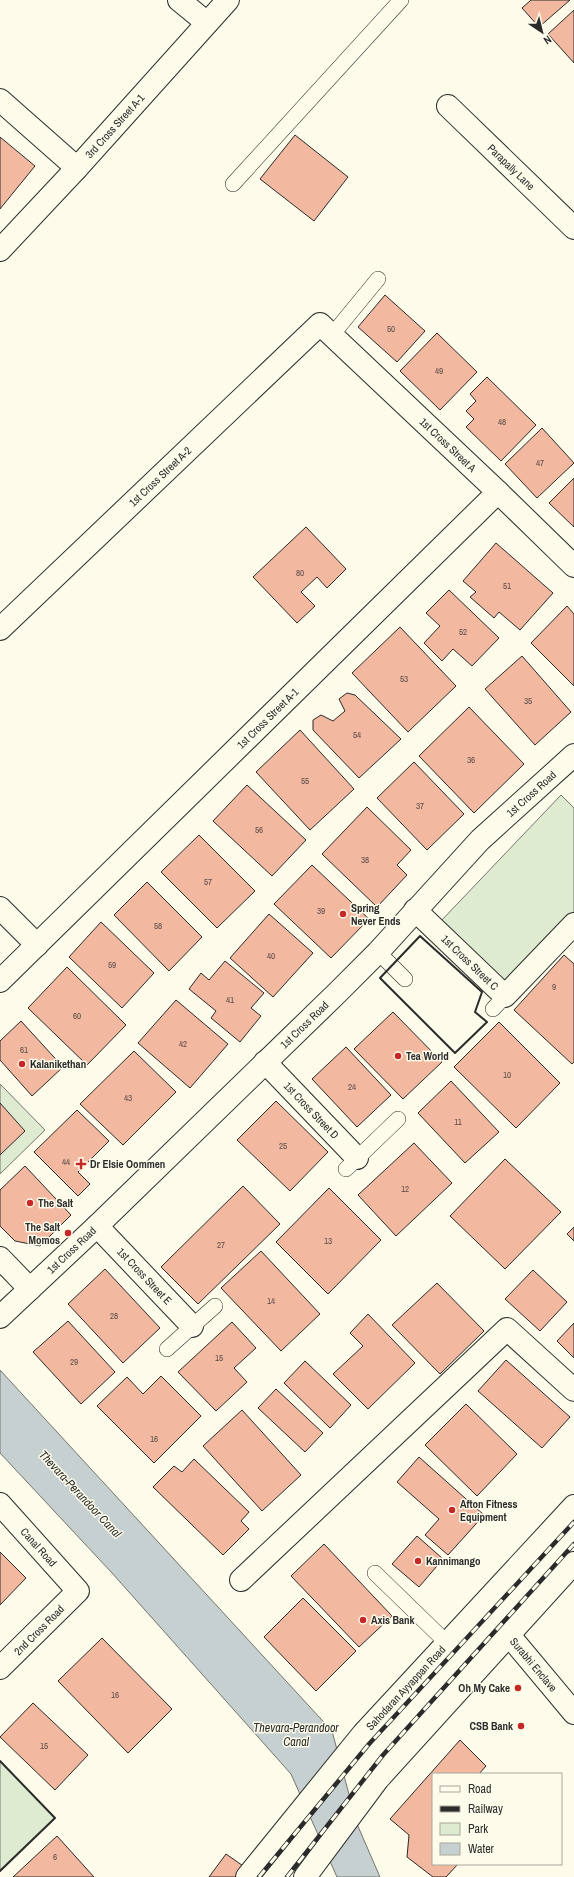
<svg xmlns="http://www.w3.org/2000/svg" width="574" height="1877" font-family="'Archivo Narrow',sans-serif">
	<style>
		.green { fill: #deebd1; stroke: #74746e }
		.water { fill: #c7d0d0; stroke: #74746e }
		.building { fill: #f2b8a0; stroke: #2b2b2b }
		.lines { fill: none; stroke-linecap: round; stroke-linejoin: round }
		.lane-casing { stroke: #2b2b2b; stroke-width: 16 }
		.street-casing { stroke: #2b2b2b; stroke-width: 24 }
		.primary-casing { stroke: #2b2b2b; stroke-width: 24 }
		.lane { stroke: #fdfbea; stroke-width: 15 }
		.street { stroke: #fdfbea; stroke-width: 22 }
		.primary { stroke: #fdfbea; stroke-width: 22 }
		.rail-casing { stroke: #2b2b2b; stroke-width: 4.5 }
		.rail { stroke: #fdfbea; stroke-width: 3; stroke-dasharray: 9; stroke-linecap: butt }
		.wall { stroke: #2b2b2b; stroke-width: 2 }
		.poi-dot { fill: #c62828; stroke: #fdfbea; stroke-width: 1.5 }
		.labels { text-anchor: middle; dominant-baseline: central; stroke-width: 3; stroke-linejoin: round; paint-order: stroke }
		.number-label { font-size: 9px; fill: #5d4e48 }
		.street-label { font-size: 11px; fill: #2b2b2b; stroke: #fdfbea }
		.poi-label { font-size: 11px; font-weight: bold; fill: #2b2b2b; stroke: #fdfbea; text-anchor: start }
		.water-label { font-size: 12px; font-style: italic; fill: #2b2b2b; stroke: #fdfbea }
	</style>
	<rect width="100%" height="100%" fill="#fdfbea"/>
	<g class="green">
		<polygon points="561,795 574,808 574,913 506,984 440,922"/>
		<polygon points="0,1084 45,1130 0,1174"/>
		<polygon points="0,1761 55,1818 0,1871"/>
	</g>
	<polygon class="water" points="0,1370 332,1731 357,1824 380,1877 337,1877 291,1774 112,1573 0,1453"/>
	<g class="building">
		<polygon points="531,0 570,0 539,27 522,8"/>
		<polygon points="574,10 574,63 548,34"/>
		<polygon points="295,135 348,177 314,221 260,179"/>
		<polygon points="0,137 35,166 0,209"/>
		<polygon points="385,295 425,331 397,362 358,327"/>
		<polygon points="437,333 477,372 440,410 400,371"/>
		<polygon points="487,377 536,425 501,461 466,427 474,419 466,411 476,401 470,394"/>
		<polygon points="542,428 574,463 537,498 505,464"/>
		<polygon points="574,478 574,527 549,503"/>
		<polygon points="306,527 346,569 327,588 317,577 301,592 315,606 297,623 253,577"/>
		<polygon points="496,543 553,593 520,630 499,612 494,618 470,597 476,592 463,581"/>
		<polygon points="449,590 499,638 472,666 453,649 442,661 424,643 440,626 426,613"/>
		<polygon points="567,606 574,614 574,686 531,643"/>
		<polygon points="400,627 456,686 408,732 352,673"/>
		<polygon points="522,656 571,712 535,745 485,689"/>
		<polygon points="347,693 355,695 401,739 359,778 313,730 313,720 321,715 333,721 345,711 339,699"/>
		<polygon points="469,707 524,764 474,813 419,756"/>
		<polygon points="300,730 354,789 310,830 256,772"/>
		<polygon points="414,762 464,814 427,850 377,798"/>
		<polygon points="247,785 306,840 272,876 213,821"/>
		<polygon points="367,807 411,850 397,865 407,875 377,907 322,854"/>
		<polygon points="199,835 255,891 217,928 161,872"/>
		<polygon points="312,865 369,919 331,958 274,904"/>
		<polygon points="147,882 202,937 169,971 114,915"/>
		<polygon points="269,914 313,953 273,997 230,958"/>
		<polygon points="101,922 154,973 122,1008 69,957"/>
		<polygon points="564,955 574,964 574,1062 572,1064 514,1010"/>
		<polygon points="225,961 264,993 251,1008 261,1016 240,1042 211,1018 216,1011 189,989 201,973 209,980"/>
		<polygon points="67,967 126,1025 87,1065 28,1008"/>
		<polygon points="176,1000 228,1044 190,1088 138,1043"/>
		<polygon points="393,1012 442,1062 403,1099 354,1049"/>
		<polygon points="21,1021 63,1067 32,1096 0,1060 0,1041"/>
		<polygon points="499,1022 560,1083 516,1128 454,1067"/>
		<polygon points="346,1047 391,1095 357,1127 312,1079"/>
		<polygon points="134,1051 176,1092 123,1145 80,1104"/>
		<polygon points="451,1081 499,1132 465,1163 418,1113"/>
		<polygon points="276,1101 328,1152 290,1191 237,1140"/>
		<polygon points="0,1103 25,1131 0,1155"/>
		<polygon points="77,1110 109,1141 78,1172 90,1184 78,1196 34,1152"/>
		<polygon points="414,1143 452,1183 396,1236 358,1195"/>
		<polygon points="505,1159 561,1212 505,1269 450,1216"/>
		<polygon points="25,1166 71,1215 40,1246 15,1241 0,1226 0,1190"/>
		<polygon points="243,1186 280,1224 198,1304 161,1267"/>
		<polygon points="329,1188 381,1240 328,1294 276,1242"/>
		<polygon points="574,1227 574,1241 567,1234"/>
		<polygon points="261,1251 320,1314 281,1351 221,1288"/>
		<polygon points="105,1269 160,1328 123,1363 68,1304"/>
		<polygon points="533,1270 567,1302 540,1331 505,1299"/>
		<polygon points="437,1283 484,1331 440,1374 392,1325"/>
		<polygon points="368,1314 415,1363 368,1409 333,1374 363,1346 350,1333"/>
		<polygon points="68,1321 115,1372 81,1404 33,1352"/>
		<polygon points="232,1322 256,1348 234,1368 247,1382 216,1411 178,1372"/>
		<polygon points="574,1323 574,1358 557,1341"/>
		<polygon points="506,1360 570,1417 542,1448 478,1391"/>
		<polygon points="305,1361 351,1405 330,1428 284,1383"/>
		<polygon points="161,1376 201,1416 154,1463 97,1406 127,1377 143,1394"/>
		<polygon points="276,1389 323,1433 305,1452 258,1408"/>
		<polygon points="466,1404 517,1454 477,1496 425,1445"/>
		<polygon points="242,1410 301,1475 262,1511 203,1446"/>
		<polygon points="419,1457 484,1515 448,1555 425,1535 439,1519 397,1482"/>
		<polygon points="194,1459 249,1512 241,1521 249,1529 223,1555 153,1487 174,1466 182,1472"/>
		<polygon points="417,1536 443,1559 419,1587 392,1564"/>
		<polygon points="324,1544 392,1616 359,1647 291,1576"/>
		<polygon points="0,1552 26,1578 0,1605"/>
		<polygon points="303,1598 356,1651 316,1691 264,1637"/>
		<polygon points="102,1638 172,1709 128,1753 58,1681"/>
		<polygon points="33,1703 88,1755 55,1790 0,1737"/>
		<polygon points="460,1740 486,1766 479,1774 433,1774 433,1864 458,1864 446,1877 433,1877 407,1857 409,1835 390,1819"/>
		<polygon points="57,1836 94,1877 13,1877"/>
		<polygon points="226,1854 259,1877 209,1877"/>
	</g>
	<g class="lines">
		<g class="lane-casing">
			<g id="lane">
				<polyline points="233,184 401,0"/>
				<polyline points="332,335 378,279"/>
				<polyline points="378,952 405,979"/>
				<polyline points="493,1009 505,996"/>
				<polyline points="346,1169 398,1119"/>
				<polyline points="167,1349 215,1306"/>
				<polyline points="375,1573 447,1643"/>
			</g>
		</g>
		<g class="street-casing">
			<g id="street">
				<polyline points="179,0 207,23"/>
				<polyline points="0,100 77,168"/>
				<path id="s1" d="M 448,106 L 574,228"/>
				<path id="s2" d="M 0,250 L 77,168 L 228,0"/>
				<path id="s3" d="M 0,629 L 320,324 L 498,492 L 574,566"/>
				<polyline points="0,908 37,945"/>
				<path id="s4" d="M 415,910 L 505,996 L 574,924"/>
				<path id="s5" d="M 0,981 L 498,492"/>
				<path id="s6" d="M 265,1062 L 357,1158"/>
				<path id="s7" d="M 97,1226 L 192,1326"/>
				<polyline points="0,1258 30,1289"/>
				<path id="s8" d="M 0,1317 L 97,1226 L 337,993 L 378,952 L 480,840 L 574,755"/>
				<path id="s9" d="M 0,1504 L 78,1591 L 0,1668"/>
				<polyline points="241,1580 507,1329 574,1390"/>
				<path id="s10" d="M 508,1634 L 574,1713"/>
			</g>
		</g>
		<g class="primary-casing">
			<g id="primary">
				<path id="s11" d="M 247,1877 L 363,1734 L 574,1506"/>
				<polyline points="305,1877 378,1779 574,1563"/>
			</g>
		</g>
		<use href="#lane" class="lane"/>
		<use href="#street" class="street"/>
		<use href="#primary" class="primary"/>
		<g class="rail-casing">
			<g id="rail">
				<polyline points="259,1877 369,1744 574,1522"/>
				<polyline points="287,1877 383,1755 574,1544"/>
			</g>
		</g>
		<use href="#rail" class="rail"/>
		<g class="wall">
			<polygon points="420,936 482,992 475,1012 487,1022 455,1053 380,978"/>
			<polyline points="0,1761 55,1818 0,1871"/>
		</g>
	</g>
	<g class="poi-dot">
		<circle cx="343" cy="914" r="4"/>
		<circle cx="398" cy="1056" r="4"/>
		<circle cx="22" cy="1064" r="4"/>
		<path d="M79 1158h4v4h4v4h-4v4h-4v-4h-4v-4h4z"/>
		<circle cx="30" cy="1203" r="4"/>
		<circle cx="68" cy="1233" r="4"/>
		<circle cx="452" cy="1510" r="4"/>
		<circle cx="418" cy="1561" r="4"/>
		<circle cx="363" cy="1620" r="4"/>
		<circle cx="518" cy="1688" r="4"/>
		<circle cx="521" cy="1726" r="4"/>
	</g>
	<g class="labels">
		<g class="number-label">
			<text x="391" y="329">50</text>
			<text x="439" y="371">49</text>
			<text x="502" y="422">48</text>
			<text x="540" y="463">47</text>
			<text x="300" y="573">80</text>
			<text x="507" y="586">51</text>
			<text x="463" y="632">52</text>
			<text x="404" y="679">53</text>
			<text x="528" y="701">35</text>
			<text x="357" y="735">54</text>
			<text x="471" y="760">36</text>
			<text x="305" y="781">55</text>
			<text x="420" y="806">37</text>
			<text x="259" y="830">56</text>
			<text x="365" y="860">38</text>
			<text x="208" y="882">57</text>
			<text x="321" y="911">39</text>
			<text x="158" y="926">58</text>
			<text x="271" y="956">40</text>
			<text x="112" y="965">59</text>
			<text x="554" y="987">9</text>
			<text x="230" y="1000">41</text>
			<text x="77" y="1016">60</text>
			<text x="183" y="1044">42</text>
			<text x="24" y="1050">61</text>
			<text x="507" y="1075">10</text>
			<text x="352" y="1087">24</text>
			<text x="128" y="1098">43</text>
			<text x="458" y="1122">11</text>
			<text x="283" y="1146">25</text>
			<text x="66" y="1162">44</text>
			<text x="405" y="1189">12</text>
			<text x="328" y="1241">13</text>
			<text x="221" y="1245">27</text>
			<text x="271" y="1301">14</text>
			<text x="114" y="1316">28</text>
			<text x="219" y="1358">15</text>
			<text x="74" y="1362">29</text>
			<text x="154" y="1439">16</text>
			<text x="115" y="1695">16</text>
			<text x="44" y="1746">15</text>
			<text x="55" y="1857">6</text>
		</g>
		<g class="street-label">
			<text stroke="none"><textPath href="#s2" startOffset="169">3rd Cross Street A-1</textPath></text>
			<text stroke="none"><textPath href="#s1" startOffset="88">Parapally Lane</textPath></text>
			<text stroke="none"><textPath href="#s3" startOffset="618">1st Cross Street A</textPath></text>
			<text stroke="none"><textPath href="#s3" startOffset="221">1st Cross Street A-2</textPath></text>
			<text stroke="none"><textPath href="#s5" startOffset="375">1st Cross Street A-1</textPath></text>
			<text stroke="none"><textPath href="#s8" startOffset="746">1st Cross Road</textPath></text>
			<text stroke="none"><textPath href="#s4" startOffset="76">1st Cross Street C</textPath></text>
			<text stroke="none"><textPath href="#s8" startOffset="422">1st Cross Road</textPath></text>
			<text stroke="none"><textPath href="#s6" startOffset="67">1st Cross Street D</textPath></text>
			<text stroke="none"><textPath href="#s8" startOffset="98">1st Cross Road</textPath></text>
			<text stroke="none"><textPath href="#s7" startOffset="69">1st Cross Street E</textPath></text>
			<text stroke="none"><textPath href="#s9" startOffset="58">Canal Road</textPath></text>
			<text transform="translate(39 1630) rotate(-45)">2nd Cross Road</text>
			<text stroke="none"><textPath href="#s10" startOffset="40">Surabhi Enclave</textPath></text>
			<text stroke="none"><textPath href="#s11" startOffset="247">Sahodaran Ayyappan Road</textPath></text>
		</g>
		<g class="poi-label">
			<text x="351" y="908">Spring<tspan x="351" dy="13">Never Ends</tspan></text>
			<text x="406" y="1056">Tea World</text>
			<text x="30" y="1064">Kalanikethan</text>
			<text x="90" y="1164">Dr Elsie Oommen</text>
			<text x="38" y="1203">The Salt</text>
			<text x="60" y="1227" text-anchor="end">The Salt<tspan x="60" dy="13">Momos</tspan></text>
			<text x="460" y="1504">Afton Fitness<tspan x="460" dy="13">Equipment</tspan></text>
			<text x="426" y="1561">Kannimango</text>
			<text x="371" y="1620">Axis Bank</text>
			<text x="510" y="1688" text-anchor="end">Oh My Cake</text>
			<text x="513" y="1726" text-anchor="end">CSB Bank</text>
		</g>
		<g class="water-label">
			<text transform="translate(80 1494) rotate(47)">Thevara-Perandoor Canal</text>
			<text x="296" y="1728">Thevara-Perandoor<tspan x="296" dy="14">Canal</tspan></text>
		</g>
	</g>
	<rect x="432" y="1773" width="130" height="92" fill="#fdfbea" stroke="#a9a89e"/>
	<rect x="440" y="1786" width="20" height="6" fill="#fdfbea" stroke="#a9a89e"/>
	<text x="468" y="1793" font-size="12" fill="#2b2b2b">Road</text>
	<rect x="440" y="1806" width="20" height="6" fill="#2b2b2b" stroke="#a9a89e"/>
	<text x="468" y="1813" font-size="12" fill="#2b2b2b">Railway</text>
	<rect x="440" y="1823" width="20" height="12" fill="#deebd1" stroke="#a9a89e"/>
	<text x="468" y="1833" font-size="12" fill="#2b2b2b">Park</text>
	<rect x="440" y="1843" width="20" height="12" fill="#c7d0d0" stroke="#a9a89e"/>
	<text x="468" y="1853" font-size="12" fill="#2b2b2b">Water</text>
	<g transform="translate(542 32) rotate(145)" stroke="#fdfbea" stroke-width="3" paint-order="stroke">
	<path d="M0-3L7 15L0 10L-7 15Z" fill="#2b2b2b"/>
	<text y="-6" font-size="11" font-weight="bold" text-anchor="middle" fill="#2b2b2b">N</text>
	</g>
</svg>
